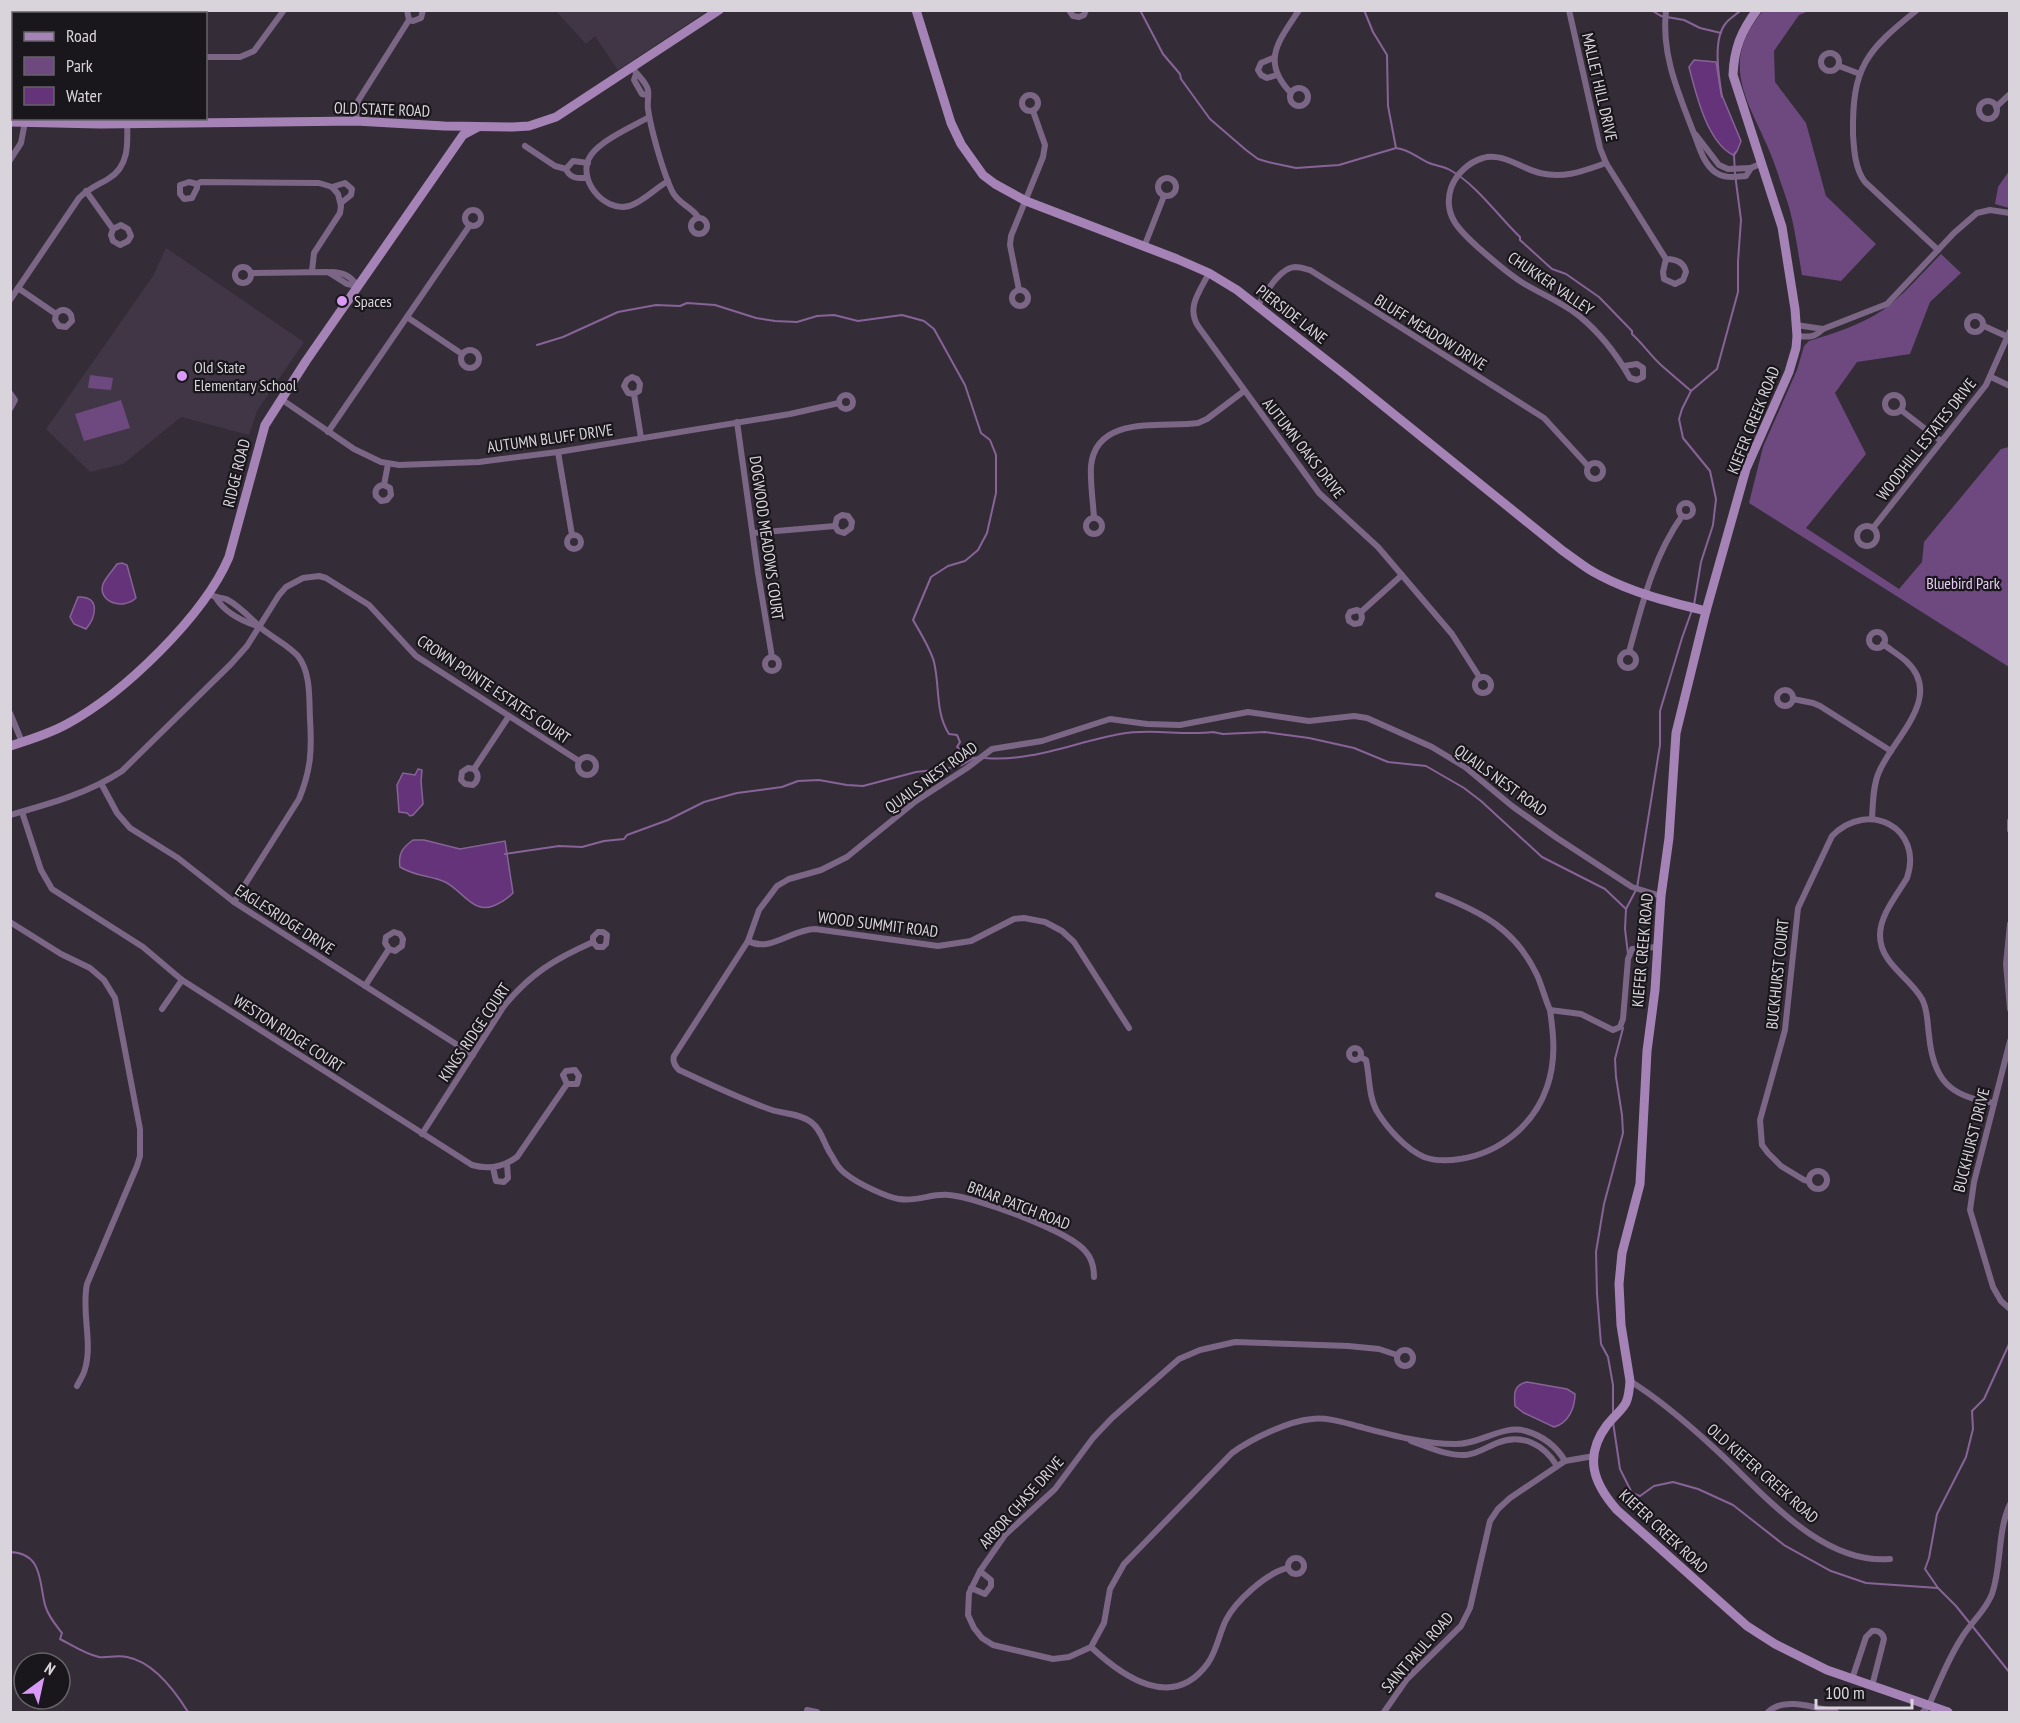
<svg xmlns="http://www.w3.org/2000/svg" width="2020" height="1723" font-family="'PT Sans Narrow',sans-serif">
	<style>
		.built { fill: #403646 }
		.green { fill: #6d497f }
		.water { fill: #64337a; stroke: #876397; stroke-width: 1.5 }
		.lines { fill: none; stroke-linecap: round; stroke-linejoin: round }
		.stream { stroke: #876397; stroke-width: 2 }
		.street { stroke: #7b6686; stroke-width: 6 }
		.secondary { stroke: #a583b6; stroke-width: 9 }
		.poi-dot { fill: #d99af7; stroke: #1a171c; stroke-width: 2 }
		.labels { text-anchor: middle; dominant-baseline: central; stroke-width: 4.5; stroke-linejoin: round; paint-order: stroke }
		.street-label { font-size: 16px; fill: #d9d4db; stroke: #1a171c }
		.poi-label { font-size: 16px; fill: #d9d4db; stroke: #1a171c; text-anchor: start }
		.park-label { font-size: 16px; fill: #e7ccf4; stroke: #1a171c }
	</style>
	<rect width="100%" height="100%" fill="#342d38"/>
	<g class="built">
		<polygon points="556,11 707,11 618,70 595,36 586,44"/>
		<polygon points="166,248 304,342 257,411 249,435 181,417 123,464 90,472 46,429 153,276"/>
	</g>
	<g class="green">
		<path d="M 1763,11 L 1809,11 L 1799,15 L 1774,51 L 1775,82 L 1806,123 L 1826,196 L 1876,244 L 1841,281 L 1802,275 C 1798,252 1795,229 1789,207 C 1785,194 1780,181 1776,168 C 1756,109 1713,69 1763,11 Z"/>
		<polygon points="2009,171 2009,208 1995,204 1998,187"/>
		<path d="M 1941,254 L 1961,273 L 1930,302 L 1910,354 L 1857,362 L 1835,393 L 1866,454 L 1806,528 L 1899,589 L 1922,562 L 1924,542 L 2001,449 L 2009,447 L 2009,667 L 1749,503 L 1763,447 L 1797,370 L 1804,346 L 1809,341 C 1834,333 1861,325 1883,310 C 1904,295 1922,273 1941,254 Z"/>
		<polygon points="90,375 113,378 111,390 88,388"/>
		<polygon points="121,400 130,428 84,441 75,414"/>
	</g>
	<g class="water">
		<path d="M 1694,60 L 1716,62 L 1721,93 L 1741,141 L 1737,151 L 1733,155 C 1707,142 1696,94 1689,67 Z"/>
		<path d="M 122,563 L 127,565 L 136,598 C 122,611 97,601 103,584 C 106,577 113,570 117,564 Z"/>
		<path d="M 78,597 C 101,596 96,617 86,629 L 74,624 L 70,617 Z"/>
		<polygon points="418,769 422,770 421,781 423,804 413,815 410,816 407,813 399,812 397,785 403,773 415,775"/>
		<path d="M 413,840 L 424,840 L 460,849 L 505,841 L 513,893 C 507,899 501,903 493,906 C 473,914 462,890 445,882 C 430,875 416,877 400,867 C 398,854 402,848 413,840 Z"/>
		<path d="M 1527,1382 L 1567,1389 L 1575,1394 C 1575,1407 1569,1423 1554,1427 L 1524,1413 L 1515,1406 C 1514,1394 1513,1385 1527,1382 Z"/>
	</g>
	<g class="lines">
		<g class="stream">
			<path d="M 1140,10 L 1163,54 L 1180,74 L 1181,79 L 1210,119 L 1246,150 L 1258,159 L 1268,162 L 1296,168 L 1339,165 L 1396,148 C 1411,150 1417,158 1429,163 C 1436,166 1443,166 1450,170 C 1477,185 1497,215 1520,237 L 1520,240 L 1552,269 L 1566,274 L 1599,297 L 1632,331 L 1632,334 C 1643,344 1651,356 1661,365 C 1671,374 1681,382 1690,390"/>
			<polyline points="1364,10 1373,32 1387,55 1388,106 1396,148"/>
			<polyline points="1651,10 1661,16 1684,20 1700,28 1721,33"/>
			<path d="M 1722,97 C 1719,78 1712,39 1726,23 C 1730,18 1736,15 1741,10"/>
			<path d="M 537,345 L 563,337 L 618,312 L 656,305 L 680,306 L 687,303 L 715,305 L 756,318 L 775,321 L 797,322 L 817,316 L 834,315 L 858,321 L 902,315 L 924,321 L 934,329 L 965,385 L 981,433 L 990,440 L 996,455 L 996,493 L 987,533 L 978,550 L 965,561 L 948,566 L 931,577 L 913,620 C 920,632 931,650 934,662 C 940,687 935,712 949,734 L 957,735 L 960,742 L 957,747 L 974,758"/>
			<polyline points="1694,605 1701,562 1713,525 1716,499 1710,471 1683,438 1679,419 1682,409 1691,391 1717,369 1738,292 1738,261 1741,220 1735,174 1734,155 1736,152"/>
			<path d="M 985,758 C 1032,762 1075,742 1120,734 C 1151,728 1182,736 1213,732 L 1223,734 L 1265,732 L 1309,738 L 1354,748 L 1388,762 L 1426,766 L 1464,788 L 1481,801 L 1542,857 L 1605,889 L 1626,909"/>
			<polyline points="505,854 559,846 582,847 604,841 624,839 627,835 668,820 704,802 737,793 782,787 798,781 819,780 847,785 863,786 916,772 944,769 962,765 974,758 979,757"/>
			<polyline points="1628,954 1625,929 1626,909 1637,888 1660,745 1660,711 1682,638 1692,610"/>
			<polyline points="2010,1342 1984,1399 1972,1411 1973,1429 1966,1457 1937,1514 1929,1558 1925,1569 1938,1588 1956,1606 2010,1673"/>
			<polyline points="1613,1413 1613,1385 1608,1357 1601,1344 1597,1294 1596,1252 1604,1204 1623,1133 1622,1115 1616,1077 1615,1059 1623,1028"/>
			<polyline points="1613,1422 1620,1469 1632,1493 1640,1496 1654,1486 1673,1482 1698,1489 1733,1505 1784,1545 1831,1571 1866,1583 1938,1588"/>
			<path d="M 10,1552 C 43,1553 39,1582 45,1605 C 48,1616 55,1624 62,1633 L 60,1639 C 72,1645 85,1654 99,1657 C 107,1658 117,1655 127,1657 C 153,1662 175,1691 188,1712"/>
		</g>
		<g class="street">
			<polyline points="17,10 20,14"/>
			<polyline points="128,10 128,14"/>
			<polyline points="407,10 409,20"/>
			<polyline points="1069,10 1073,16 1079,17 1084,15 1086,10"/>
			<path d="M 1569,10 L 1600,148 L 1606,163 L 1666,259 L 1663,272 L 1664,279 L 1675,284 L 1683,280 L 1686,272 C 1684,262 1676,259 1666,259"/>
			<path d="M 1666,10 C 1661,54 1678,92 1693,131 C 1699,145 1702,162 1715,172 C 1725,179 1735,177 1746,176 L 1751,168 L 1762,163"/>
			<path d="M 1917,10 C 1866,51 1852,67 1853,134 C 1854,150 1855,169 1865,182 L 1938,250"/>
			<polyline points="409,20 413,21 421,18 423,10"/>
			<circle cx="1830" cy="62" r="9"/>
			<polyline points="206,57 240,57 254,51 284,10"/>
			<polyline points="1273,58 1261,63 1258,70 1261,75 1267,78 1277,75"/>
			<polyline points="1839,66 1860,74"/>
			<path d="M 632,67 C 637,75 646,81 648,90 C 649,96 647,103 648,109 C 651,130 663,172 672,191 C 678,204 691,206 698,217"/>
			<polyline points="636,74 634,80 642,94 647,95"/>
			<circle cx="1299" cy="97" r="9"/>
			<path d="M 1291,93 C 1260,61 1279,41 1299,10"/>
			<circle cx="1030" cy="103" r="8"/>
			<circle cx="1988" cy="110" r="9"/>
			<polyline points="1996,107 2010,94"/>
			<path d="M 649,117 C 632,127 603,139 591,155 C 575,178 604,213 629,206 C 641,203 656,188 668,181"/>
			<polyline points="356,121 358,101 409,20"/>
			<polyline points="1696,135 1719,165 1728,169 1751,168"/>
			<polyline points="525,146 555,166 566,169"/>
			<polyline points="10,160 21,143 25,122"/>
			<path d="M 1606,163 C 1583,171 1564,179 1540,173 C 1522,169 1502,152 1483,158 C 1469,162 1456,174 1451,188 C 1442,216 1461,232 1480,249 C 1494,261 1507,273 1523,283 C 1541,294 1561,302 1578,315 C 1598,331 1617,355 1630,378 L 1637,380 L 1643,377 L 1643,368 L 1637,364 L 1624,366"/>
			<path d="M 587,178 C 578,178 570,179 566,169 L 573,161 L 588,163"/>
			<circle cx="1167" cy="187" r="9"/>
			<polyline points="197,184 197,188 192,198 184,199 180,194 180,185 189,182 197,184 201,182 319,183 332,187 338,194 341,206 340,213 314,253 312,271"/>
			<polyline points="332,187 345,183 352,189 351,195 341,203"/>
			<polyline points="86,191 113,229 111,235 113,241 120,245 128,241 131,236 128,229 121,225 113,229"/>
			<circle cx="473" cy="218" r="8"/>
			<circle cx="699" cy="226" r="8"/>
			<polyline points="1144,247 1164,196"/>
			<circle cx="243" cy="275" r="8"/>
			<path d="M 331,272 C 343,272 350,276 358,286"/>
			<polyline points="251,273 328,272 347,284 358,286"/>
			<path d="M 1209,273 C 1200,291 1186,307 1198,326 L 1319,493 L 1378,547 L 1452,634 L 1480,678"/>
			<path d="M 18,288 L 56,314 L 55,320 L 59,326 L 66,327 L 72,321 L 71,315 C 67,309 61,308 56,314"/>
			<circle cx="1020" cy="298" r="8"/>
			<polyline points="1019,290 1010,245 1011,236 1043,157 1045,145 1033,111"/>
			<path d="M 10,300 L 79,198 C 88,189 98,185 108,179 C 129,167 128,144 127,122"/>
			<path d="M 1258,305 C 1266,293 1279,268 1295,267 C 1300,267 1306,269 1310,270 L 1544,418 L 1588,466"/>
			<circle cx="1975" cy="324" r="8"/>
			<polyline points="407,317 462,354"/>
			<polyline points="1796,325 1823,329"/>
			<polyline points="1984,326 2008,337"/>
			<path d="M 1797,336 C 1809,337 1814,338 1823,329 L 1887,304 L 1954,233 L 1977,213 L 1990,210 L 2010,213"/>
			<circle cx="470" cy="359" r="9"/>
			<polyline points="1991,377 2010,386"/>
			<polyline points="10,393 15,400 10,409"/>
			<polyline points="634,394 628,393 624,386 627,380 632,377 637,379 640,384 639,391 634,394 641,438"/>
			<circle cx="846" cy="402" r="7"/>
			<circle cx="1894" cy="404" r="9"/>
			<polyline points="281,399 354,449 381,462 399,465 479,462 558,452 790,414 839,403"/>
			<polyline points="1901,410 1941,441"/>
			<polyline points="737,422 758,573 772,657"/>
			<polyline points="328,432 470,225"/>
			<polyline points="558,452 572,535"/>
			<circle cx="1595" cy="471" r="8"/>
			<path d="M 384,485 L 390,488 L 391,495 L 387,500 L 381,501 L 376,496 C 374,490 378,485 384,485 L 388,464"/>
			<circle cx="1686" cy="510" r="7"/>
			<circle cx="1094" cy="526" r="8"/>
			<path d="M 1094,518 C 1093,501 1090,482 1091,466 C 1096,414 1163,428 1198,423 L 1207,419 L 1244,391"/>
			<circle cx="1867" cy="536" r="10"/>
			<polyline points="1873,528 1986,385 2010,331"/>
			<polyline points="753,533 835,526 838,531 844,533 851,528 852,522 848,516 842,515 837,518 835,526"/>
			<circle cx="574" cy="542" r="7"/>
			<path d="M 209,594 C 215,598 220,597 226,599 C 240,606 250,618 261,628 C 273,638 288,645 298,656 C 311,673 309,698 310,719 C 312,750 311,770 299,799 L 234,902"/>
			<path d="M 216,598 C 225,613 244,622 260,627"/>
			<polyline points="1361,612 1362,618 1360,623 1354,624 1349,621 1348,616 1350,612 1357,610 1361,612 1402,575"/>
			<circle cx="1877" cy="640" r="8"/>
			<path d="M 1629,652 C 1642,605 1653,557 1682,516"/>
			<circle cx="1628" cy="660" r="8"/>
			<circle cx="772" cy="664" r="7"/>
			<circle cx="1483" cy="685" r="8"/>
			<circle cx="1785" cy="698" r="8"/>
			<polyline points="1793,699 1813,703 1820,706 1891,751"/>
			<polyline points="10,713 22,742"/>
			<circle cx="587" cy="766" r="9"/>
			<path d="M 474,769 C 479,774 479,780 473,785 L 465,784 L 461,780 L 462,772 L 468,768 L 474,769 L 509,716"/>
			<polyline points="102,785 117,813 130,828 178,858 234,902 473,1055"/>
			<path d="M 22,812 L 41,870 L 52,889 L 143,947 L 182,980 L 472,1165 C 489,1170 503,1167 517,1157 L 567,1084 L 577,1084 L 579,1076 L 575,1070 L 566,1071 L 563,1075 L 567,1084"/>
			<path d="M 10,815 C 49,804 89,793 122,771 L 231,664 L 247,646 L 279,595 L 286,587 L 303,578 L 319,576 L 326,578 L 369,605 L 416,656 L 579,761"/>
			<path d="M 1872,818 C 1873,803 1873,785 1879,772 C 1893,738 1945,697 1906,661 C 1899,655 1891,650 1883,644"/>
			<polyline points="2010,821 2010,830"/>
			<path d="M 1438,895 C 1482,912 1516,930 1537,975 C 1542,986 1545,999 1550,1010"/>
			<path d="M 10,922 L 61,954 L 90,968 L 104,980 L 115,998 L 140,1129 L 140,1156 L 137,1166 L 87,1284 C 81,1312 93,1342 85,1369 C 84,1374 80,1380 77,1386"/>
			<polyline points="2010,924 2006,964 2010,1009"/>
			<path d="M 748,941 C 770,953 792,929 815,929 L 938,946 L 971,941 L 1014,919 L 1024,918 L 1045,922 L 1062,931 L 1074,942 L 1129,1028"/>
			<polyline points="365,986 389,949 395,951 402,946 403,939 400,934 394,932 386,937 385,943 389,949"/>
			<polyline points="162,1009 182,980"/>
			<polyline points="2010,1041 1974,1182 1970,1210 1993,1287 2001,1301 2010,1309"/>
			<circle cx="1355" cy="1054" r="6"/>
			<path d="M 1360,1057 L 1366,1060 C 1370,1077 1368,1097 1378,1113 C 1388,1129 1406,1149 1424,1157 C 1435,1161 1448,1161 1460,1159 C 1500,1153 1534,1125 1547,1087 C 1556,1061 1554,1037 1550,1010 L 1581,1014 L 1613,1030 L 1620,1027 L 1623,1019 L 1628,959 L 1632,949 L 1657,947"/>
			<path d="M 422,1134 L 504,1006 C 531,973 555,959 593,942 L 597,947 L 603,947 L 606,944 L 607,935 L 603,932 L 598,932 L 593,937 L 593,942"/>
			<polyline points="493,1168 496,1181 504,1182 508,1178 507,1164"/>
			<circle cx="1818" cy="1180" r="9"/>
			<path d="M 1809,1181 L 1804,1180 L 1781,1166 L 1768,1153 L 1762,1145 L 1760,1120 L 1785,1030 L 1798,908 L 1832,836 C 1868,799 1924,828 1907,878 C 1897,895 1880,915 1880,935 C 1880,964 1909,976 1922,999 C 1928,1010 1927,1022 1929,1035 C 1933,1079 1949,1097 1994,1103"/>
			<path d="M 1094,1277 C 1094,1268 1092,1259 1086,1252 C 1070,1231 975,1197 949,1195 C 931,1193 919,1202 899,1199 C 886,1197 857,1183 846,1174 C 840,1170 835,1162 832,1156 C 824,1145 822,1130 811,1122 C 799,1113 784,1114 772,1110 C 740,1099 710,1084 679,1070 C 675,1066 672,1062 674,1056 L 748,941 L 759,910 L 777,886 L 789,879 L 821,870 L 847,857 L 916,801 L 967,768 L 992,749 L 1042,741 L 1110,719 L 1147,724 L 1180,725 L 1248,712 L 1309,721 L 1354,716 L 1367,718 L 1432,747 L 1465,767 L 1512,806 L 1557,838 L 1632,887 L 1661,896"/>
			<circle cx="1405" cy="1358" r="8"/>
			<path d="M 1397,1355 L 1379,1349 L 1348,1346 L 1235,1342 L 1200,1350 L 1179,1359 L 1112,1418 L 1093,1438 L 1055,1489 L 1005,1535 L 980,1571 L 969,1593 L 968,1615 L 974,1628 L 982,1638 L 993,1645 L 1053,1659 L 1069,1657 L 1091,1647 L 1104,1623 L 1110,1589 L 1124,1564 L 1232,1453 C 1251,1439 1288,1421 1312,1419 C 1328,1417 1345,1423 1361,1427 C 1391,1435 1424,1444 1455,1444 C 1480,1445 1502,1424 1526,1431 C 1543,1436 1556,1446 1565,1461"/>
			<path d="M 1630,1381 C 1659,1399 1687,1423 1713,1447 C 1760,1489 1819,1565 1890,1559"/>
			<path d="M 1411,1441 C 1428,1447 1447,1456 1466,1455 C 1477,1454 1487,1447 1497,1443 C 1521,1433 1544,1444 1557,1466"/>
			<circle cx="1296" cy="1566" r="8"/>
			<polyline points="971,1588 985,1594 991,1586 991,1580 980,1571"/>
			<path d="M 1091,1647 C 1123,1677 1173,1712 1208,1663 C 1217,1650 1219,1634 1226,1620 C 1235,1602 1267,1572 1288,1568"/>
			<path d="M 1852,1679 L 1866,1637 L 1872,1631 C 1878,1630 1883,1633 1884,1639 L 1872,1686"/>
			<polyline points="807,1710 817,1712"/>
			<polyline points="1384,1712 1407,1679 1461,1626 1470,1608 1490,1521 1498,1509 1510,1498 1565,1461 1594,1456"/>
			<path d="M 1768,1712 C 1784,1696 1816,1708 1836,1712"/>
			<path d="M 1923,1712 L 1929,1705 C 1939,1683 1948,1659 1961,1639 C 1970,1623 1985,1612 1992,1594 C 2002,1565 1997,1532 2010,1504"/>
		</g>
		<g class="secondary">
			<path d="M 916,10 L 951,123 L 961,144 L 983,175 L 995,184 L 1026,201 L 1177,259 L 1209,273 L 1237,290 L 1344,374 L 1563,551 C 1575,559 1586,569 1599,575 C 1633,593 1669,602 1706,611"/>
			<path d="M 1757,10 C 1741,31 1734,49 1733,75 L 1782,227 L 1795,309 L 1797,336 L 1796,348 L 1789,372 L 1746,469 L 1706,611 L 1676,733 L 1669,838 L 1661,896 L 1655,990 L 1647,1051 L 1640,1184 L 1622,1253 L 1619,1284 L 1621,1325 L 1630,1381 C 1628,1410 1623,1405 1607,1425 C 1583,1457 1594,1484 1617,1510 L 1747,1626 L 1775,1644 L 1827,1670 L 1948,1712"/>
			<polyline points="10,122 100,124 356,121 444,126 513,127 529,126 556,117 719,10"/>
			<path d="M 10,746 C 29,740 49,734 67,724 C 123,694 204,616 229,557 L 265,425 L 306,361 L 463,135 L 478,127"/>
		</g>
	</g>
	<g class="poi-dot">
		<circle cx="342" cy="301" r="6"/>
		<circle cx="182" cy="376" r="6"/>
	</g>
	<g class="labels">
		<g class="street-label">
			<text transform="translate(1600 87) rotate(77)">MALLET HILL DRIVE</text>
			<text transform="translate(382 109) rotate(2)">OLD STATE ROAD</text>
			<text transform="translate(1551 283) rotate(34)">CHUKKER VALLEY</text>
			<text transform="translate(1292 314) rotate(38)">PIERSIDE LANE</text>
			<text transform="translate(1431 332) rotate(32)">BLUFF MEADOW DRIVE</text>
			<text transform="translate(1753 420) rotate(-68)">KIEFER CREEK ROAD</text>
			<text transform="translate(550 438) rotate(-8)">AUTUMN BLUFF DRIVE</text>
			<text transform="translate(1926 439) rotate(-52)">WOODHILL ESTATES DRIVE</text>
			<text transform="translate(1304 448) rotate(52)">AUTUMN OAKS DRIVE</text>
			<text transform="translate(236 473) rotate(-76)">RIDGE ROAD</text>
			<text transform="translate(767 538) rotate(82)">DOGWOOD MEADOWS COURT</text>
			<text transform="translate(494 689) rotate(34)">CROWN POINTE ESTATES COURT</text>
			<text transform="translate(931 777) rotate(-36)">QUAILS NEST ROAD</text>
			<text transform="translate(1501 780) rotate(36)">QUAILS NEST ROAD</text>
			<text transform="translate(285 919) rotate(33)">EAGLESRIDGE DRIVE</text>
			<text transform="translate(878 924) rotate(7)">WOOD SUMMIT ROAD</text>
			<text transform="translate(1642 950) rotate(-85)">KIEFER CREEK ROAD</text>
			<text transform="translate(1777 974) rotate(-84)">BUCKHURST COURT</text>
			<text transform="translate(474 1032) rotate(-56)">KINGS RIDGE COURT</text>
			<text transform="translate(289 1033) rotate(33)">WESTON RIDGE COURT</text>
			<text transform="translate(1971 1140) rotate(-76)">BUCKHURST DRIVE</text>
			<text transform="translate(1019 1205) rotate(21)">BRIAR PATCH ROAD</text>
			<text transform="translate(1763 1473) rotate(41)">OLD KIEFER CREEK ROAD</text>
			<text transform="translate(1021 1502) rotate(-48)">ARBOR CHASE DRIVE</text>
			<text transform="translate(1664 1531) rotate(43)">KIEFER CREEK ROAD</text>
			<text transform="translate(1417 1652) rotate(-49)">SAINT PAUL ROAD</text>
		</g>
		<g class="poi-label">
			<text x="354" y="301">Spaces</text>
			<text x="194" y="367">Old State<tspan x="194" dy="18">Elementary School</tspan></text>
		</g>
		<g class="park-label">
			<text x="1963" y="583">Bluebird Park</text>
		</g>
	</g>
	<rect width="2020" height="1723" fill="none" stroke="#d9d4db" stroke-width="24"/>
	<rect x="12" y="12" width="195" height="108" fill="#1a171c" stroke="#666368" stroke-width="1.5"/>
	<rect x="24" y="32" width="30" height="9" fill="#a583b6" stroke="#666368" stroke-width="1.5"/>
	<text x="66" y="42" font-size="18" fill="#d9d4db">Road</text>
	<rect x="24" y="57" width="30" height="18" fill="#6d497f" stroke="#666368" stroke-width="1.5"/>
	<text x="66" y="72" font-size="18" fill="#d9d4db">Park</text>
	<rect x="24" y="87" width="30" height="18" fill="#64337a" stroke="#666368" stroke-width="1.5"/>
	<text x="66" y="102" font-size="18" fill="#d9d4db">Water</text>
	<g transform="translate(42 1681) rotate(33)"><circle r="28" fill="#1a171c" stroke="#666368" stroke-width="1.5"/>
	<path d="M0-4.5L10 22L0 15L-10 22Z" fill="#d99af7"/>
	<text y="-9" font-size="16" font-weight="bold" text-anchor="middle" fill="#d9d4db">N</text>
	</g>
	<path d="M1816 1699v9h96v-9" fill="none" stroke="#d9d4db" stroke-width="3"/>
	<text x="1825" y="1699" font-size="18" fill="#d9d4db" stroke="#1a171c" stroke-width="4.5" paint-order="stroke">100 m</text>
</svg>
